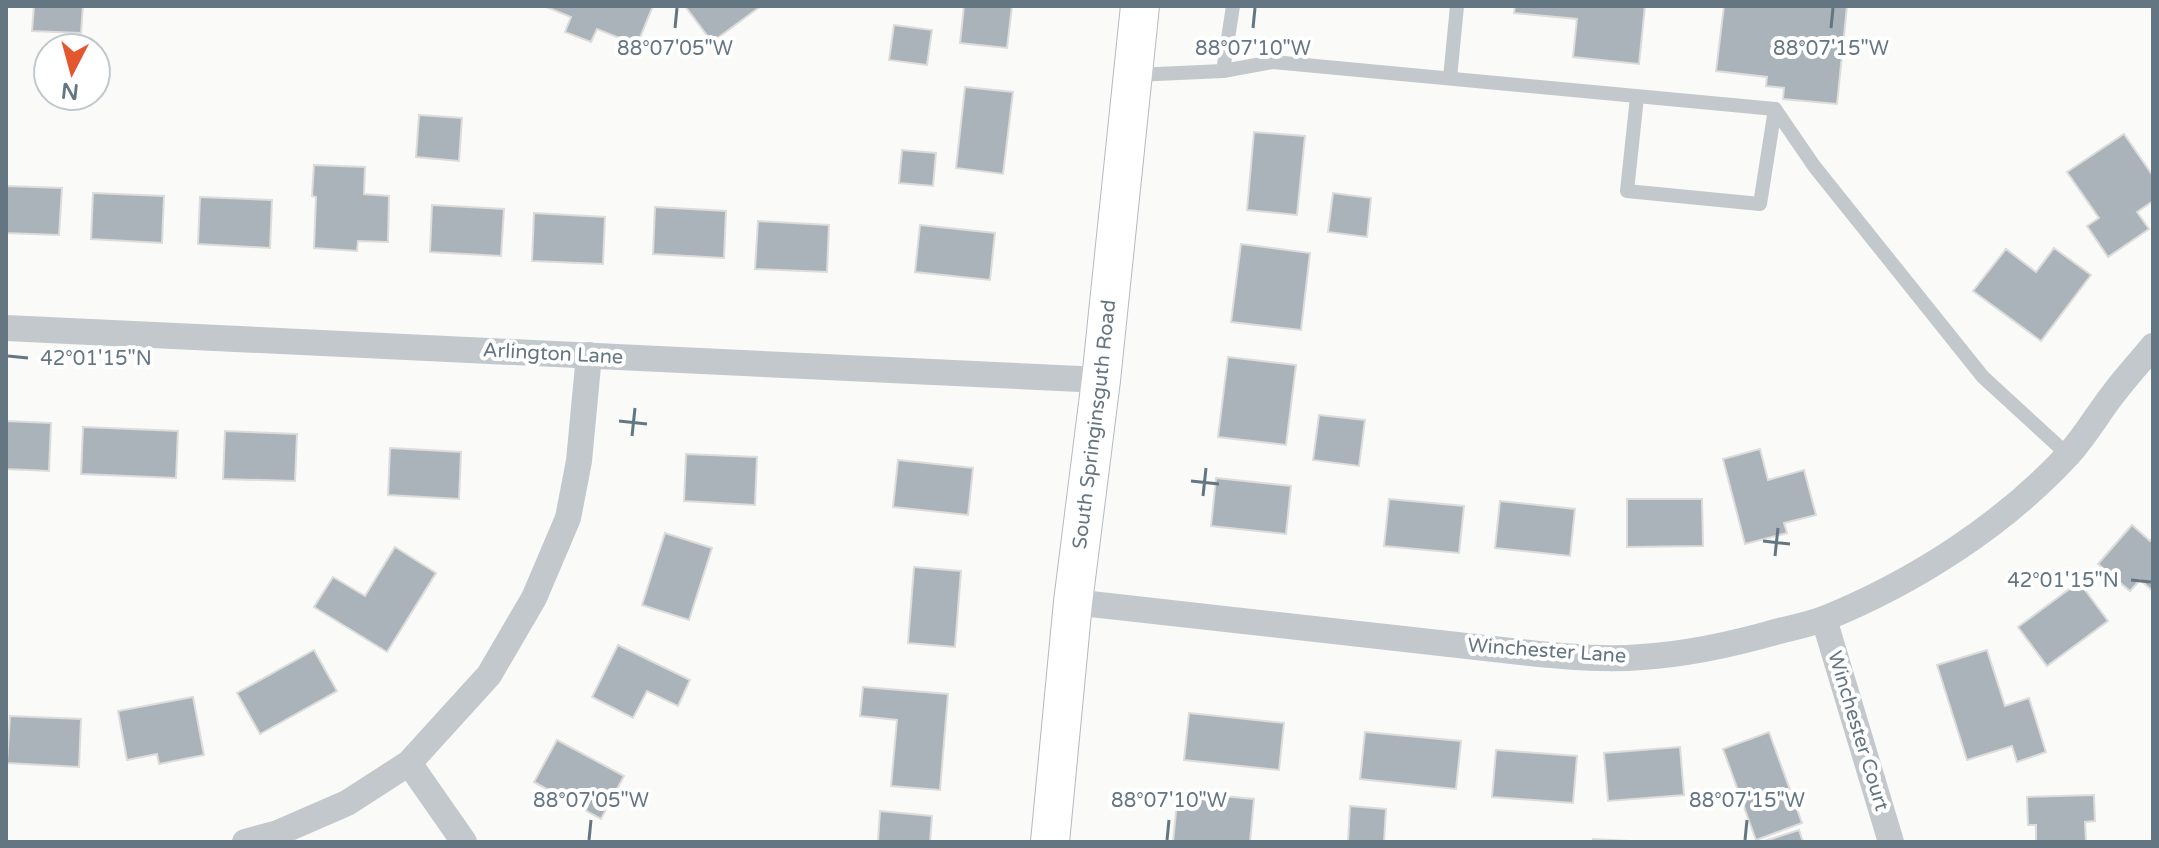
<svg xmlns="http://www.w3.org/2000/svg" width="2159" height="848" font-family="'Varela Round',sans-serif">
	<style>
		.building { fill: #aab3b9; stroke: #dcdcda; stroke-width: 2 }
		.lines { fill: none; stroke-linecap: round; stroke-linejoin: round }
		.secondary-casing { stroke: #b3babf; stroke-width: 40 }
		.lane { stroke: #c3c8cc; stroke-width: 14 }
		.street { stroke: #c3c8cc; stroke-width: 26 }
		.secondary { stroke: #fff; stroke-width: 38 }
		.ticks { fill: none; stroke: #657683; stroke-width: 3 }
		.labels { text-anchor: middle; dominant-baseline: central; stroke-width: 8; stroke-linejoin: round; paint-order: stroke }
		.street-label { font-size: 20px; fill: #657683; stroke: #fff }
		.ticks-label { font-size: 20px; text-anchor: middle; fill: #657683; stroke: #fff; stroke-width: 8; stroke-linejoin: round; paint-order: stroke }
	</style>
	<rect width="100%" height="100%" fill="#fafaf8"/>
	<g class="building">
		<polygon points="34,6 83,6 81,33 32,31"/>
		<polygon points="544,6 653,6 637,45 597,29 591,42 565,32 571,17"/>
		<polygon points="685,6 761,6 712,42"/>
		<polygon points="964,6 1012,6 1007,48 960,43"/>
		<polygon points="1515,6 1645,6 1639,64 1573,57 1577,19 1514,13"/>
		<polygon points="1724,6 1847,6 1837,104 1783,99 1784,88 1766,86 1767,77 1716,71"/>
		<polygon points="894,25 932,30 927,65 889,60"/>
		<polygon points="965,87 1013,92 1003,174 956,168"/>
		<polygon points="419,115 462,118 459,161 416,157"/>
		<polygon points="1254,132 1305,136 1297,215 1247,210"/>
		<polygon points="2124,134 2153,176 2153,201 2137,212 2149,229 2108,257 2087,226 2099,218 2067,172"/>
		<polygon points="902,150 936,153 933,186 899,183"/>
		<polygon points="314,165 365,167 364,194 389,196 388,242 358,241 357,251 314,248 316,197 312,196"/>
		<polygon points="6,186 62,188 59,235 6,233"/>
		<polygon points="93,193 164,196 162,243 91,239"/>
		<polygon points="1333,193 1371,198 1367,237 1328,232"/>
		<polygon points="200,197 272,200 270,248 198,244"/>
		<polygon points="432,205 504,209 501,256 430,252"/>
		<polygon points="655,207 726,211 724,258 653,254"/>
		<polygon points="534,213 605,217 603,264 532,261"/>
		<polygon points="758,221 829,225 827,272 755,269"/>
		<polygon points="920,225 995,233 990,280 915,272"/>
		<polygon points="1241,244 1310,253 1301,330 1231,322"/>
		<polygon points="2054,248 2091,275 2041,341 1973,291 2006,249 2036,272"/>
		<polygon points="1228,357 1296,365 1286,445 1218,437"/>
		<polygon points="1319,415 1365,420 1359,466 1313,460"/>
		<polygon points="6,421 51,423 49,471 6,469"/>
		<polygon points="83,427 178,431 176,478 81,474"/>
		<polygon points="225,431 297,434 295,481 223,479"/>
		<polygon points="390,448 461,452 459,499 388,495"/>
		<polygon points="1760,449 1768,480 1804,470 1816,515 1784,523 1787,533 1745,544 1723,459"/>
		<polygon points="686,454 757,457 755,505 684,501"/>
		<polygon points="898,460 973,468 968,515 893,507"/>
		<polygon points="1216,478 1291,486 1286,534 1211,526"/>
		<polygon points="1389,499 1464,506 1459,553 1384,546"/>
		<polygon points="1627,499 1702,499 1703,546 1627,547"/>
		<polygon points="1500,501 1575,509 1570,556 1495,548"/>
		<polygon points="2132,525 2150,541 2153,537 2153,591 2140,580 2130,591 2098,564"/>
		<polygon points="665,533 712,548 689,620 642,605"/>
		<polygon points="395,547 436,573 387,652 314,607 333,577 365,596"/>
		<polygon points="914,567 961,571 955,647 908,643"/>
		<polygon points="2079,582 2108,621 2047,666 2018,627"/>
		<polygon points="618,645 690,680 678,706 647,691 633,718 592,697"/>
		<polygon points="314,650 337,691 260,734 237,693"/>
		<polygon points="1987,650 2005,706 2029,698 2046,752 2017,762 2012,746 1967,760 1937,665"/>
		<polygon points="863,687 948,694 940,790 891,786 897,720 860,716"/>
		<polygon points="193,697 204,755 159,764 157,754 127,760 118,711"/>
		<polygon points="1189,713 1284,723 1279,770 1184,760"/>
		<polygon points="10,716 81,719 79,767 7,763"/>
		<polygon points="1365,732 1461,741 1456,789 1360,779"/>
		<polygon points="1769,732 1802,823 1756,840 1723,749"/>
		<polygon points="557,740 624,776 601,819 534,782"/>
		<polygon points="1680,747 1684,795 1608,801 1604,753"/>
		<polygon points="1496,750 1577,756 1573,803 1492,797"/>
		<polygon points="1178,792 1254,799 1250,842 1173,842"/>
		<polygon points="2094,795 2095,821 2085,822 2086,842 2036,842 2036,825 2028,825 2027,797"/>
		<polygon points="1350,806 1386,809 1384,842 1348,842"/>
		<polygon points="880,811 932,816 930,842 878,842"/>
		<polygon points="1799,830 1803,842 1762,842"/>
		<polygon points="1593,839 1629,841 1629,842 1593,842"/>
	</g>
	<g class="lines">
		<g class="secondary-casing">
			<g id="secondary">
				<path id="s1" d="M 1050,842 L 1073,602 L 1101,380 L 1140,6"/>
			</g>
		</g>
		<g class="lane">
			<polyline points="1223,71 1233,6"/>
			<polyline points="1135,75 1223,71 1273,62 1775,109"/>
			<polyline points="1450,78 1457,6"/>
			<polyline points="1637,97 1627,191 1760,204 1775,109"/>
			<polyline points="1775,109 1814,166 1983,377 2068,455"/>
		</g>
		<g class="street">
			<polyline points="6,328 1101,380"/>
			<path d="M 1073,602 L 1539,654 C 1573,657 1608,660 1642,657 C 1689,654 1734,644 1779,631 C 1795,627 1811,624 1826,618 C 1914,582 2002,526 2067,456 C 2085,437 2098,413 2114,393 C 2126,377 2140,362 2153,346"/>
			<polyline points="1824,619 1891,842"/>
			<polyline points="409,763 464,842"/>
			<polyline points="245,842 278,833 347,803 409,763 489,675 534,598 568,518 579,461 589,355"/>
		</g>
		<use href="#secondary" class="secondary"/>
	</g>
	<path class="ticks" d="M 675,28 L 677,8M 1253,28 L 1255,8M 1831,28 L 1833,8M 8,356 L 28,358M 619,421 L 647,424M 632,436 L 635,408M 1191,481 L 1219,484M 1203,496 L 1206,468M 1763,541 L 1790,544M 1775,556 L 1778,528M 2131,580 L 2151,582M 589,840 L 591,820M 1167,840 L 1169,820M 1745,840 L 1747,820"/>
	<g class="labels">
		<g class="street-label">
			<text transform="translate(553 354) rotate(3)">Arlington Lane</text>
			<text stroke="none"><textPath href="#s1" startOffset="420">South Springinsguth Road</textPath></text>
			<text transform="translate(1547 651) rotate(4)">Winchester Lane</text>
			<text transform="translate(1858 731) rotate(73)">Winchester Court</text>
		</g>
	</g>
	<g class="ticks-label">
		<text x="675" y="55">88°07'05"W</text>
		<text x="1253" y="55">88°07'10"W</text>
		<text x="1831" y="55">88°07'15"W</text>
		<text x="96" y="365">42°01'15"N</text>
		<text x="2063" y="587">42°01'15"N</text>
		<text x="591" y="807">88°07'05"W</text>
		<text x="1169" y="807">88°07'10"W</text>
		<text x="1747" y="807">88°07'15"W</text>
	</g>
	<rect width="2159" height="848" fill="none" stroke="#657683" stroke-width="16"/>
	<g transform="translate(72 72) rotate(186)"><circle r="38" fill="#ffffff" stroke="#c1c8cd" stroke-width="2"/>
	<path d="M0-6L14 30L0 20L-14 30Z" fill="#e4572e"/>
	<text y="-12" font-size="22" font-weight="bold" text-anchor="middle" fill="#657683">N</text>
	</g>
</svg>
